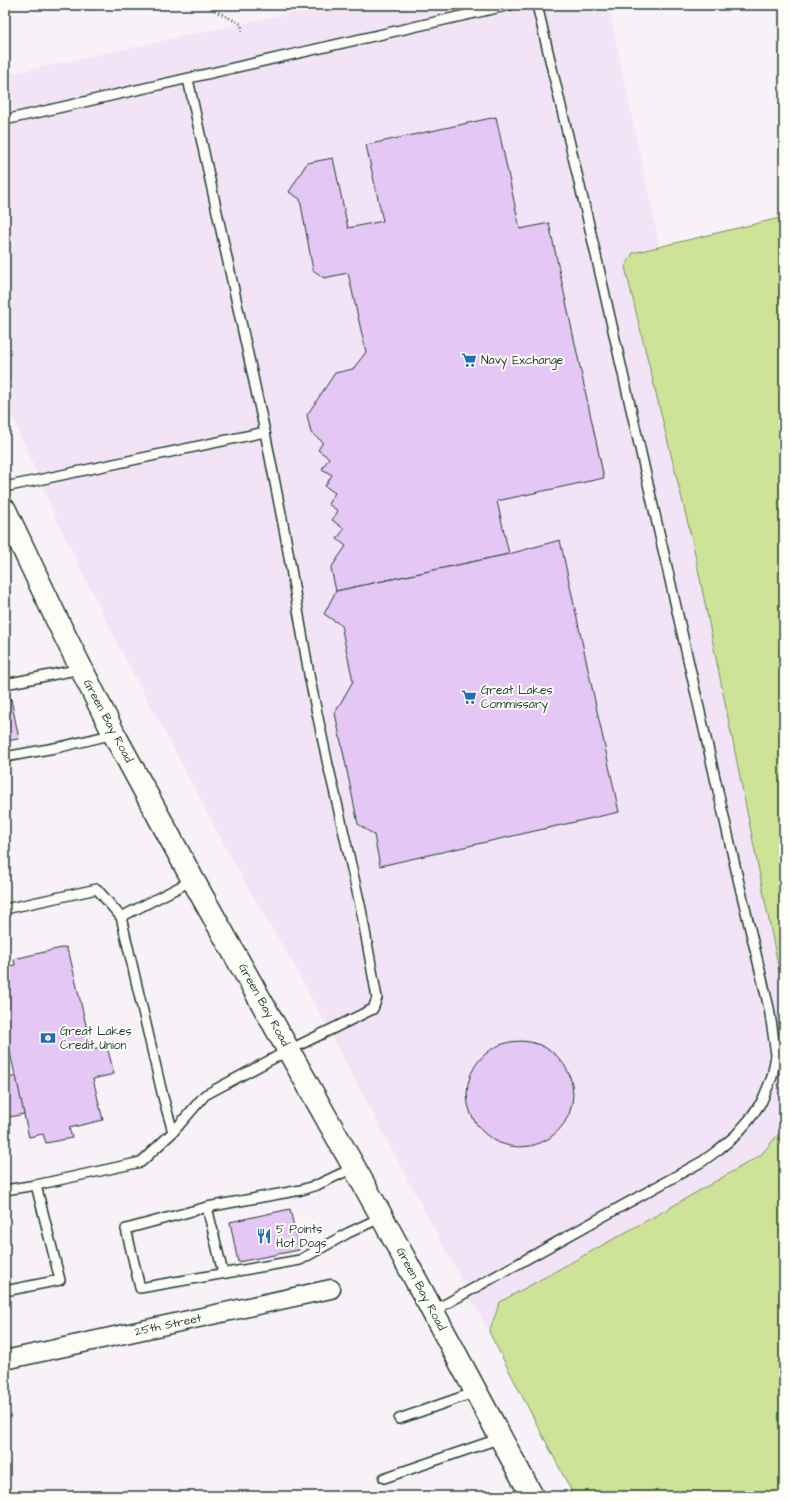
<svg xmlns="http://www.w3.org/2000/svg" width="789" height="1501" font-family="'Architects Daughter',sans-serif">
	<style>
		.built { fill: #f2e4f6 }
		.green { fill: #cee398; stroke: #769066 }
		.building { fill: #e4c7f5; stroke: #1f3d34 }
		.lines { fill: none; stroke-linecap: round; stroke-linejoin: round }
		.lane-casing { stroke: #1f3d34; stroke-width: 12 }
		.street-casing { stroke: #1f3d34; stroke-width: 21 }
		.secondary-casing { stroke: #1f3d34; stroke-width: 25 }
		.path { stroke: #1f3d34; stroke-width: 2.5; stroke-dasharray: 1 3; stroke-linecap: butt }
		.lane { stroke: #fdfcf7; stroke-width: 9 }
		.street { stroke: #fdfcf7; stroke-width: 18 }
		.secondary { stroke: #fdfcf7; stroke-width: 22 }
		.labels { text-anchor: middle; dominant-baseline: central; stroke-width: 4; stroke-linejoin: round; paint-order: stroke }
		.poi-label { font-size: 12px; fill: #1f3d34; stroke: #fdfcf7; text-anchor: start }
		.street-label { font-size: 12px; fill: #1f3d34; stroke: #fdfcf7 }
	</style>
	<rect width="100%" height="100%" fill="#f8f1f7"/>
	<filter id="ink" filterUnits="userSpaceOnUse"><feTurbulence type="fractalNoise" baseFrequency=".025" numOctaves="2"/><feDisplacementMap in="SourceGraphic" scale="8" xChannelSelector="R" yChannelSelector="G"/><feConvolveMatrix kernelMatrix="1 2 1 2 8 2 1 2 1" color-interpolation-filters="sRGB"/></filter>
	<g filter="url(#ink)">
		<polygon class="built" points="328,5 608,5 660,247 633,253 625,267 693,544 784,995 784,1122 780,1132 761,1155 664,1211 500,1302 489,1332 294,965 245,883 118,645 56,518 5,399 5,75"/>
		<g class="green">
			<polygon points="784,217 784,995 693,544 625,267 633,253"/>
			<polygon points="784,1122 784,1496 574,1496 489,1332 500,1302 664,1211 761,1155 780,1132"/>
		</g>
		<g class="building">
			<polygon points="496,117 520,229 549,223 604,478 497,501 509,554 336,591 331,568 346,546 337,539 344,529 332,520 338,511 328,504 335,493 325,486 332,475 322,469 329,458 318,450 323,442 311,433 307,415 335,373 353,369 366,352 348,273 324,278 313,270 300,199 289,192 307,163 333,158 348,228 383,221 366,145"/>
			<polygon points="560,540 619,812 380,866 374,835 358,824 335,713 353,681 341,625 324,614 336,591 509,554"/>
			<polygon points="11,699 19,739 5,741 5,700"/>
			<polygon points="66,947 68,953 69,953 91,1046 86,1047 87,1050 107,1046 114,1074 93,1079 103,1120 69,1128 72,1138 46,1143 43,1134 29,1137 5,1030 5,967 15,965 14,959"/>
			<circle cx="520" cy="1094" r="53"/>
			<polygon points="16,1076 24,1114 5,1118 5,1079"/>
			<polygon points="290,1209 299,1250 238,1262 230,1222"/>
		</g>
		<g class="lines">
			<g class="lane-casing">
				<g id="lane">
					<polyline points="5,120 510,5"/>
					<polyline points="5,487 265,432"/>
					<polyline points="5,684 81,669"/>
					<polyline points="5,757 60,747 114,734"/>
					<polyline points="5,909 97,889 121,917 193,880"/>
					<polyline points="121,917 163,1097 173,1132"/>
					<polyline points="355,1167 317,1185 301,1190 207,1207 126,1229 140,1288 300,1260 348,1233 382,1217"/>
					<polyline points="5,1190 36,1185"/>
					<polyline points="207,1207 223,1273"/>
					<polyline points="5,1291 60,1280 36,1185 141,1162 173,1132 205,1095 289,1050 373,1009 377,998 361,909 335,794 328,765 310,680 285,534 265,432 188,79"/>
					<polyline points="433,1311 703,1161 718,1150 735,1136 749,1120 762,1101 772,1077 776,1055 772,1027 769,1008 739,883 587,216 537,5"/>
					<polyline points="399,1419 476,1392"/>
					<polyline points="384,1478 501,1438"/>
				</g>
			</g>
			<g class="street-casing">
				<polyline id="street" points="5,1360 331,1289"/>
			</g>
			<g class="secondary-casing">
				<polyline id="secondary" points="5,510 59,624 114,734 193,880 382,1217 532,1496"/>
			</g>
			<polyline class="path" points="204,5 241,24 243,33"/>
			<use href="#lane" class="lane"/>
			<use href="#street" class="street"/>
			<use href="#secondary" class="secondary"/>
		</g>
	</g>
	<defs>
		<g id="supermarket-bare" transform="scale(1.2)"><path d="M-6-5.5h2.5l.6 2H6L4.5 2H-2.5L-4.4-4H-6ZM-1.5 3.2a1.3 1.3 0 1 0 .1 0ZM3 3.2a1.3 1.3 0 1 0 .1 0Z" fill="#1f6fb2" stroke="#fdfcf7" stroke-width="2.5" paint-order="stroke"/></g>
		<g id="bank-bare" transform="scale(1.2)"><path d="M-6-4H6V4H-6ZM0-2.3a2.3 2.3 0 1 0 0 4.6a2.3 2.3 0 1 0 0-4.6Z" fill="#1f6fb2" stroke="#fdfcf7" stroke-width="2.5" paint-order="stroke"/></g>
		<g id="restaurant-bare" transform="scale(1.2)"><path d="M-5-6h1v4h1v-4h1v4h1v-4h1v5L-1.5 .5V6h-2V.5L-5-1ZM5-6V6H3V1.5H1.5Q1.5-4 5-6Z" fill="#1f6fb2" stroke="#fdfcf7" stroke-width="2.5" paint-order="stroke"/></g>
	</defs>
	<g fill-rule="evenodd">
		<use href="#supermarket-bare" x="469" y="360"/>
		<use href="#supermarket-bare" x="469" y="697"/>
		<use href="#bank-bare" x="48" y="1038"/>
		<use href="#restaurant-bare" x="264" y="1236"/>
	</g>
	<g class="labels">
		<g class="poi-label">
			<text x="481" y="360">Navy Exchange</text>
			<text x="481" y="690">Great Lakes<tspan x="481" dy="14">Commissary</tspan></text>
			<text x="60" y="1031">Great Lakes<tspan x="60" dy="14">Credit Union</tspan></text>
			<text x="276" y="1229">5 Points<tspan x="276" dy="14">Hot Dogs</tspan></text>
		</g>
		<g class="street-label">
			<text transform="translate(108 721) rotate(62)">Green Bay Road</text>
			<text transform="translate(264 1005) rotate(61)">Green Bay Road</text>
			<text transform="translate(421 1289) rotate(62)">Green Bay Road</text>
			<text transform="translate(168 1325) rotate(-12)">25th Street</text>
		</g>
	</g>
	<rect width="789" height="1501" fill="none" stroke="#fdfcf7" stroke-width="20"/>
	<rect x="10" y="10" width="769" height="1481" fill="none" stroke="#1f3d34" stroke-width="1.5" filter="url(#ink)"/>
</svg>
